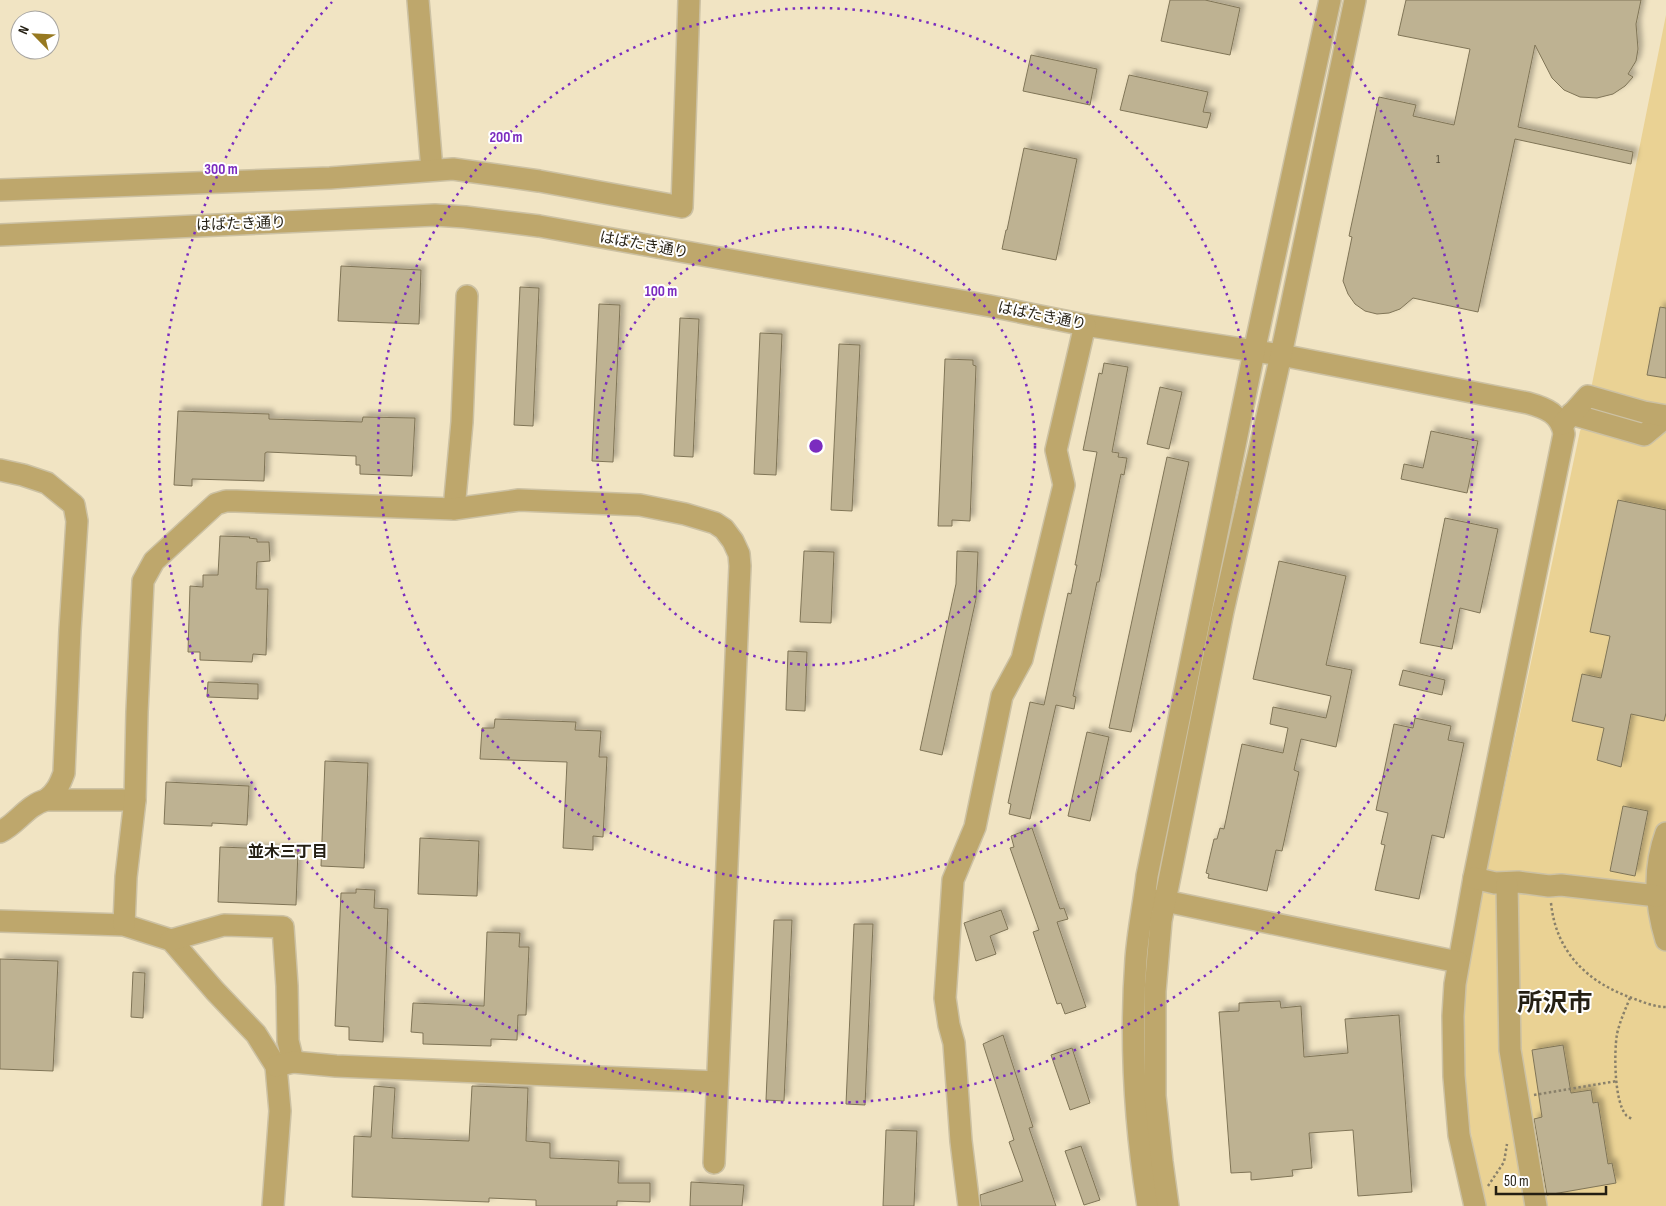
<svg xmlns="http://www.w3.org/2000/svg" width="1666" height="1206" font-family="'Sofia Sans Condensed','Noto Sans JP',sans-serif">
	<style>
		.green { fill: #ead294 }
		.building { fill: #beb292; stroke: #807557; filter: url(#shadow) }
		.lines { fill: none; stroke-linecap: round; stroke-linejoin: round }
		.minor-casing { stroke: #ccc1a3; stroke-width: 24 }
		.path { stroke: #89806a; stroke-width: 2.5; stroke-dasharray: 2.5 2.5; stroke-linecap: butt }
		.minor { stroke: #bea76c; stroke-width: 21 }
		.ring { fill: none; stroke: #7b2cbf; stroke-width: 2.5; stroke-dasharray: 2.5 5 }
		.labels { text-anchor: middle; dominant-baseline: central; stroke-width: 4; stroke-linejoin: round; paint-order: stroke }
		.number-label { font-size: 12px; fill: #4a4433 }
		.street-label { font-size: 15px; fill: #241f13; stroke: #fff }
		.neighbourhood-label { font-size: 16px; font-weight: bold; fill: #241f13; stroke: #fff }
		.town-label { font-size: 25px; font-weight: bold; fill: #241f13; stroke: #fff }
		.centre { fill: #7b2cbf; stroke: #fff; stroke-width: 2.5 }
		.ring-label { font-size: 15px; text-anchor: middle; font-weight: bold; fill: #7b2cbf; stroke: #fff; stroke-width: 4; stroke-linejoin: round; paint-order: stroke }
	</style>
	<defs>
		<filter id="shadow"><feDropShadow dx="4.5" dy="-4.5" stdDeviation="2.5" flood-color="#0004"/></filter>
	</defs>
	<rect width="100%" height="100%" fill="#f1e4c3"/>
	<path class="green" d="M 1666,15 L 1666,1206 L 1486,1206 C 1468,1137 1459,1062 1466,990 C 1469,961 1475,932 1480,903 L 1580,431 L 1584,424 Z"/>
	<g class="building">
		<polygon points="1170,0 1205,0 1240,8 1230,55 1161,41"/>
		<polygon points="1406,0 1641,0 1636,24 1638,49 1636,61 1628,74 1633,77 1625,86 1613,94 1597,98 1580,97 1564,90 1552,78 1535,45 1518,127 1633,152 1631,164 1515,139 1478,312 1413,298 1400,309 1389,313 1377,314 1365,311 1355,304 1348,294 1343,281 1352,237 1349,236 1379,97 1416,105 1413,116 1454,125 1470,49 1398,35"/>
		<polygon points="1031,55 1097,69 1090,105 1023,91"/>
		<polygon points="1129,75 1208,92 1203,112 1211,113 1207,128 1120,110"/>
		<polygon points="1024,148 1077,159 1056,260 1002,249 1006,230 1007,230"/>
		<polygon points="341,266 421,270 419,324 338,321"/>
		<polygon points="520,287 539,288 533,426 514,425"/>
		<polygon points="599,304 620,305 613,462 592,461"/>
		<polygon points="1660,307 1666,308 1666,378 1647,375"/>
		<polygon points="680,318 699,319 693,457 674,456"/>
		<polygon points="760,333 782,334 776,475 754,474"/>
		<polygon points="839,344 860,345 852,511 831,510"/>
		<polygon points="945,359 973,360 973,365 976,366 970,521 952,520 952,526 938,526"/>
		<polygon points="1104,363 1128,367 1112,452 1119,453 1118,457 1127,458 1124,475 1121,474 1099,582 1097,582 1073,696 1076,697 1074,709 1056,705 1030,819 1009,814 1011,804 1008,803 1030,702 1044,705 1068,593 1071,594 1074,578 1077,565 1075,565 1097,452 1083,450 1099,373 1102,374"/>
		<polygon points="1160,387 1182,392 1169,449 1147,444"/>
		<polygon points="178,411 269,414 269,419 362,422 363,417 415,418 412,476 360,474 360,465 356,465 356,456 267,452 265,453 264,481 192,479 192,486 174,485"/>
		<polygon points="1431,431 1478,441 1467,493 1401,479 1404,464 1423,468"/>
		<polygon points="1167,457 1189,462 1131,732 1109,728"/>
		<polygon points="1618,500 1666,510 1666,713 1664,721 1631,714 1621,767 1597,760 1604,728 1572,721 1582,674 1601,678 1610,636 1590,632"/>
		<polygon points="1445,518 1498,529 1480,613 1460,608 1452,649 1420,643"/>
		<polygon points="220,536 250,537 249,538 257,539 257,542 269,542 270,561 257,562 256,589 268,589 266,655 253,654 252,662 200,660 200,652 188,652 190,586 203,587 203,575 218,575"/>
		<polygon points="804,551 834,552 831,623 800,622"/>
		<polygon points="957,551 978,552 976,599 942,755 920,750 956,584"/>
		<polygon points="1279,561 1346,576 1326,665 1352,670 1336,747 1301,739 1294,770 1299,772 1282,851 1276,850 1267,891 1208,878 1209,874 1206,873 1214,839 1217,839 1220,828 1224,829 1242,744 1283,753 1288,728 1270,724 1273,707 1326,718 1331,696 1253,679"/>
		<polygon points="788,651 807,652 805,711 786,710"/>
		<polygon points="1403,670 1445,680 1442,695 1399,685"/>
		<polygon points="208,682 258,684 258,699 207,697"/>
		<polygon points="1415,718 1451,726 1448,740 1464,743 1444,838 1432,835 1419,899 1375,890 1385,845 1381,844 1388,813 1376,810 1394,724 1413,728"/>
		<polygon points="495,719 576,722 575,730 601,731 599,757 607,757 603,837 593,836 593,850 563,848 567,762 480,759 482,728 494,728"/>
		<polygon points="1087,732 1109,737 1090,821 1068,816"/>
		<polygon points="325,761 368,763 364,868 321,866"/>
		<polygon points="166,782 249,786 247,825 212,823 212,826 164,824"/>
		<polygon points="1623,806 1648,811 1635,876 1610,871"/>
		<polygon points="1032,828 1060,909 1064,908 1068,919 1057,922 1086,1007 1065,1014 1061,1003 1057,1004 1033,932 1039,930 1010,848 1014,847 1011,836"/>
		<polygon points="420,838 479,841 477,896 418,894"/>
		<polygon points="220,847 298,850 296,905 218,902"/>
		<polygon points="356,889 375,890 374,908 388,909 383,1042 349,1040 349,1027 335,1026 341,893 356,893"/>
		<polygon points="1001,910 1008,929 990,936 996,954 976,961 964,923"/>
		<polygon points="774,920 792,920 784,1101 766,1100"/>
		<polygon points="854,924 873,924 865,1105 846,1104"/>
		<polygon points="487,932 520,933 519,947 529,947 526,1015 518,1015 517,1040 491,1039 491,1046 423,1044 423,1033 411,1032 413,1003 484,1006"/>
		<polygon points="0,959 58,961 53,1071 0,1069"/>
		<polygon points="133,972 145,973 143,1018 131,1017"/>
		<polygon points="1280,1001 1281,1008 1301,1006 1304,1057 1348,1053 1345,1019 1399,1015 1412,1192 1358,1196 1353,1130 1309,1133 1312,1168 1292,1170 1293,1176 1251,1180 1251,1172 1231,1173 1219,1012 1239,1011 1239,1003"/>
		<polygon points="1003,1035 1033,1127 1029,1128 1056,1206 981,1206 980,1195 1023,1181 1009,1142 1014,1140 983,1044"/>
		<polygon points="1563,1045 1571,1093 1591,1090 1593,1103 1598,1102 1608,1164 1612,1163 1616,1183 1547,1195 1534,1119 1542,1117 1532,1050"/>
		<polygon points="1072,1048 1090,1103 1070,1110 1051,1055"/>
		<polygon points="374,1086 395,1088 392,1138 469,1141 472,1086 528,1088 526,1141 550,1143 550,1158 619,1161 618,1183 650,1183 650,1202 617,1201 617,1206 536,1206 536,1200 489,1198 489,1202 352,1197 354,1136 371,1137"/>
		<polygon points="886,1130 917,1131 914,1206 883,1206"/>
		<polygon points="1081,1146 1100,1200 1084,1205 1065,1151"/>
		<polygon points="691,1182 744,1185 742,1206 690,1206"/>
	</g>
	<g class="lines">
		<g class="minor-casing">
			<g id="minor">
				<polyline points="418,0 432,170"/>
				<polyline points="0,190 330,178 453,169 539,181 682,207 689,0"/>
				<path d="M 0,235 L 435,215 L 465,217 L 539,226 L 990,306 L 1085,325 L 1281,355 L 1528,403 C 1546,408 1561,414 1564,434 L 1474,878 L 1455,984 L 1453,1016 L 1454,1076 L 1459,1135 L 1475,1206"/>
				<polyline points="1571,414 1644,435 1666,417"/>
				<polyline points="1563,424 1588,396 1644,412 1666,416"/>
				<path d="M 0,470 L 23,475 L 47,483 L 74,505 L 77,521 L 70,630 L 64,773 C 60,784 56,793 46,800"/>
				<polyline points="454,509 462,422 467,296"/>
				<path d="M 0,832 C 17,824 27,805 46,800 L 135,800"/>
				<path d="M 1666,833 C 1653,868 1655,904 1666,940"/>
				<polyline points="1474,878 1495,883 1518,882 1549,886 1561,885 1657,896"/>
				<polyline points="1507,884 1510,1050 1536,1206"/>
				<polyline points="1150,900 1165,901 1458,962"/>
				<polyline points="0,921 124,925 171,940 215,991 256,1034 276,1066 280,1111 273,1206"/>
				<polyline points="124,925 126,877 135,800 137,712 143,581 154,561 216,504 226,501 236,501 454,509 519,500 640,505 685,514 715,523 724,529 733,541 739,554 740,566 714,1163"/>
				<polyline points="171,940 224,925 283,927 287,986 288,1041 293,1062"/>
				<polyline points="276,1066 293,1062 336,1066 717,1082"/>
				<polyline points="969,1206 961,1141 954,1043 949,1025 945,998 953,880 975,827 1002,696 1022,659 1064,485 1056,450 1085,325"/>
				<path d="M 1148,1206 C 1135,1125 1130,1042 1136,959 C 1138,931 1144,904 1147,876 L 1254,352 L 1330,0"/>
				<polyline points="1168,1206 1162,1162 1155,1096 1155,991 1161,921 1223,611 1281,355 1355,0"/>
			</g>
		</g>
		<g class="path">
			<path d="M 1551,903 C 1556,952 1587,982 1632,998 C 1643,1002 1654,1007 1666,1007"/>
			<path d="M 1630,998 C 1625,1010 1620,1021 1617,1034 C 1614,1052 1614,1101 1626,1115 C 1626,1116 1632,1119 1633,1119"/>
			<polyline points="1534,1095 1617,1081"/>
			<polyline points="1488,1186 1504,1162 1507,1144"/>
		</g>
		<use href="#minor" class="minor"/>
	</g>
	<g class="ring">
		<circle cx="816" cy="446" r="219"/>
		<circle cx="816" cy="446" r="438"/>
		<path d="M1300 2A657 657 0 1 1 332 2"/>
	</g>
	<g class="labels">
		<g class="number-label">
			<text x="1438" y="159">1</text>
		</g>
		<g class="street-label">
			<text transform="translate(241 224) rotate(-2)">はばたき通り</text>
			<text transform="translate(644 245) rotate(10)">はばたき通り</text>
			<text transform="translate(1042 316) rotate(11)">はばたき通り</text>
		</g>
		<g class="neighbourhood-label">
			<text x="288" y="852">並木三丁目</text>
		</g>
		<g class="town-label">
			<text x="1555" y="1003">所沢市</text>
		</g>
	</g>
	<circle cx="816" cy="446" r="8" class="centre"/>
	<g class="ring-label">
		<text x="506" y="142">200 m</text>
		<text x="221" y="174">300 m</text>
		<text x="661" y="296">100 m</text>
	</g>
	<g transform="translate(35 35) rotate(294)"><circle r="24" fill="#ffffff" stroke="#a7a5a1"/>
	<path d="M0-4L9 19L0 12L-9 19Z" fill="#977921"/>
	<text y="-8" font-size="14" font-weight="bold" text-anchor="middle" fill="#241f13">N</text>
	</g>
	<path d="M1496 1186v8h110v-8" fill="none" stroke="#241f13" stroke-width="2.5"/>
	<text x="1504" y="1186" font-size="15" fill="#241f13" stroke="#ffffff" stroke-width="4" paint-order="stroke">50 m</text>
</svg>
